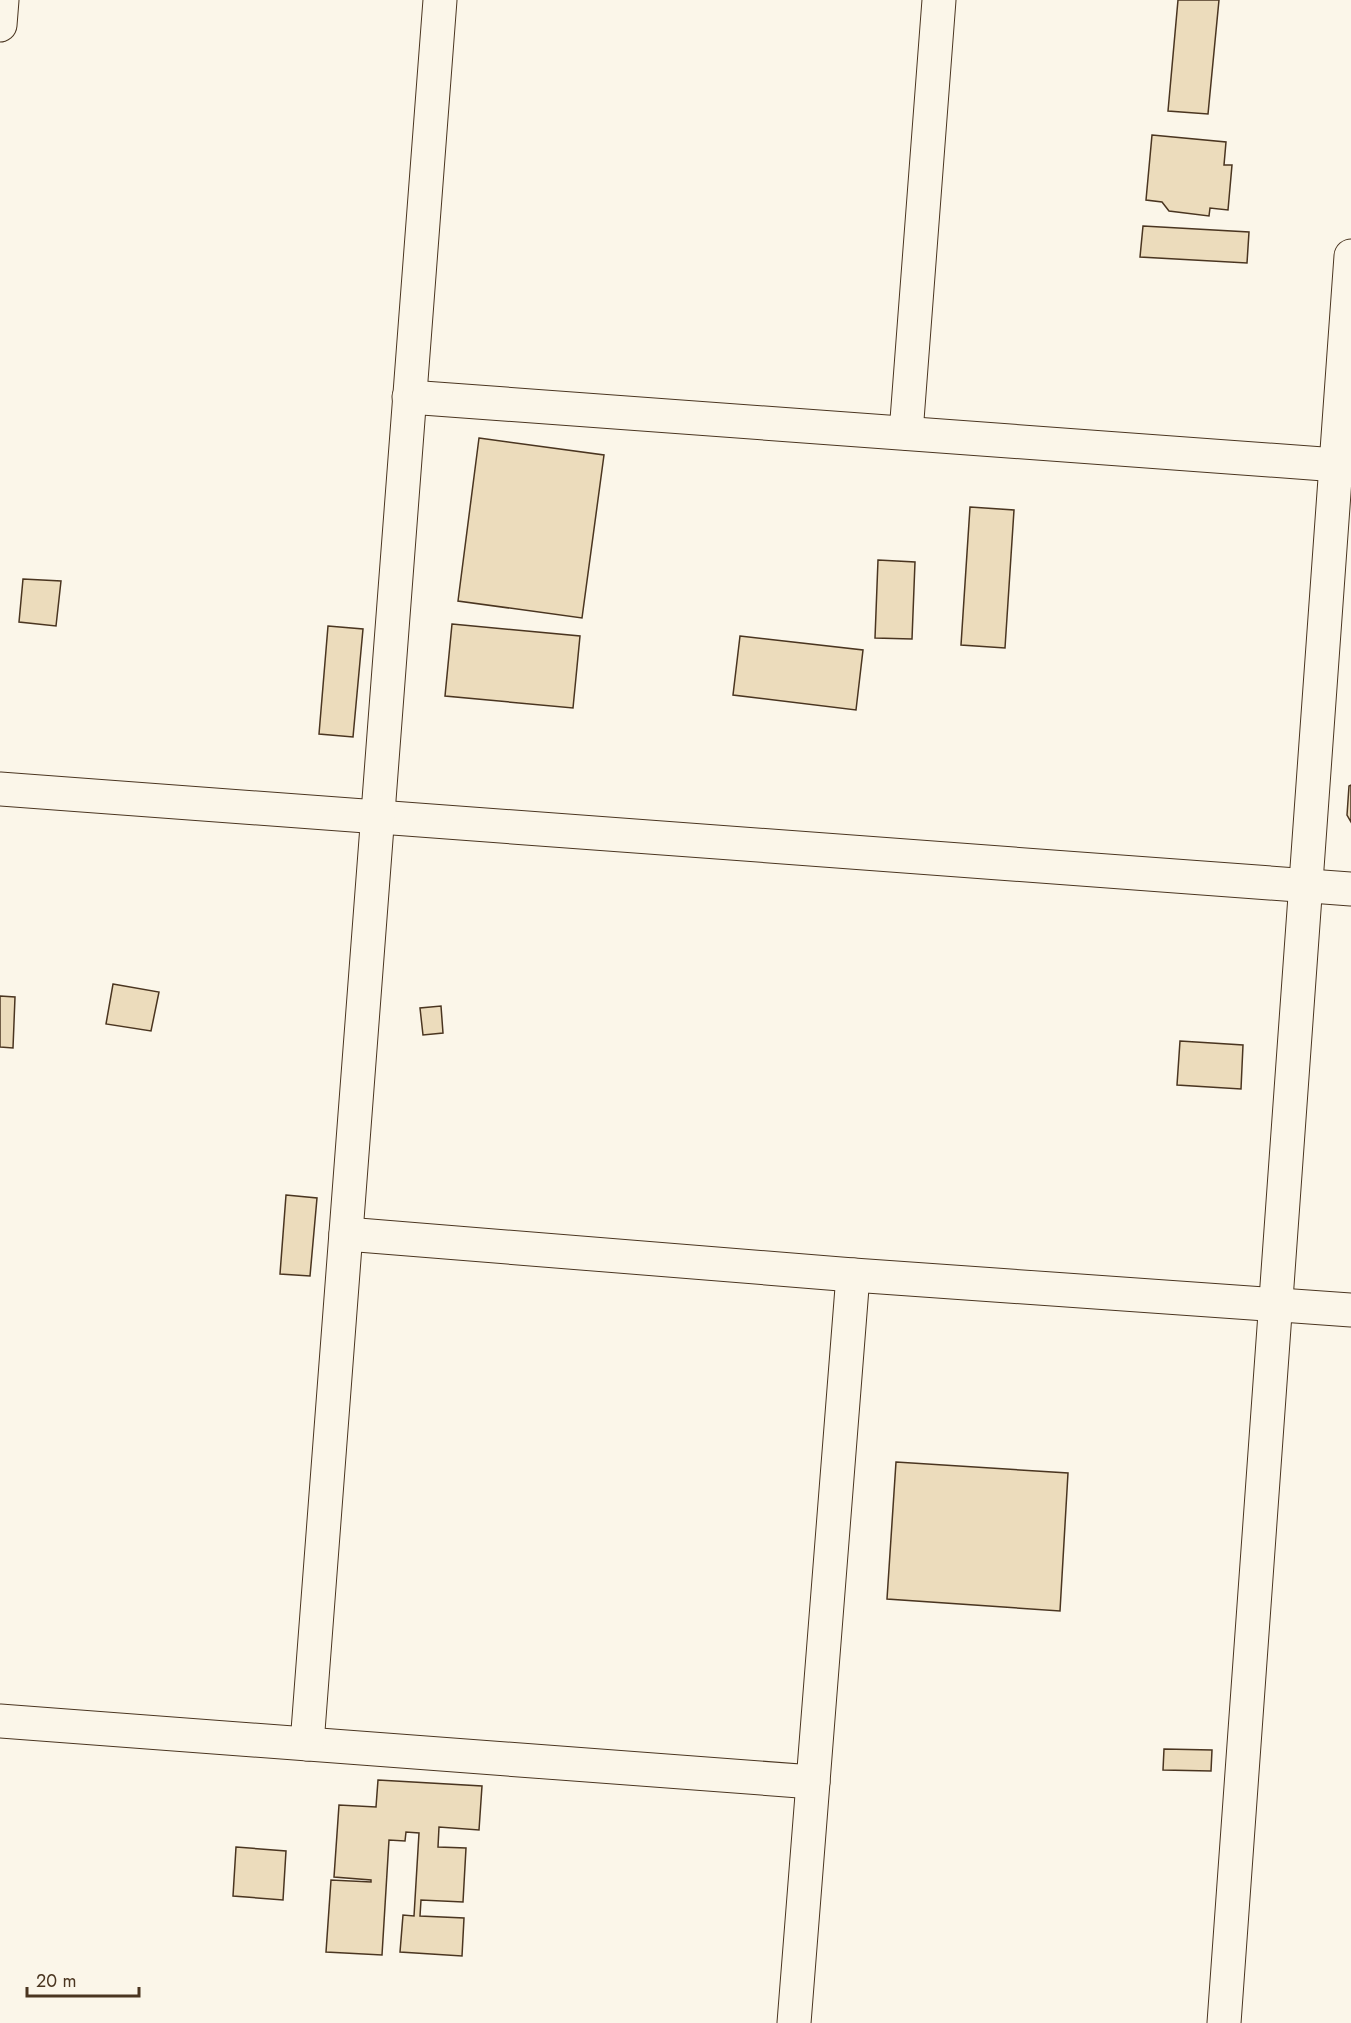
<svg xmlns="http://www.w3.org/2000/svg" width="1351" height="2023" font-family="Jost,sans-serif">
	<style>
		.building { fill: #ecdcbc; stroke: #4a3520; stroke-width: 1.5 }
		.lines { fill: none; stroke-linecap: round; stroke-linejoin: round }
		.minor-casing { stroke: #4a3520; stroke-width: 35 }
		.minor { stroke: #fbf6e9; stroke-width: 33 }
	</style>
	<rect width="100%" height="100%" fill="#fbf6e9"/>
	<g class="building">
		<polygon points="1178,0 1219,0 1208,114 1168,111"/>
		<polygon points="1152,135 1226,142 1224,165 1232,165 1228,210 1210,208 1209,216 1169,211 1162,202 1146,200"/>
		<polygon points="1143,226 1249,232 1247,263 1140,257"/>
		<polygon points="479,438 604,455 582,618 458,601"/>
		<polygon points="970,507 1014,510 1005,648 961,645"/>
		<polygon points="878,560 915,562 912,639 875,638"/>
		<polygon points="23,579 61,581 56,626 19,622"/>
		<polygon points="452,624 580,636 573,708 445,696"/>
		<polygon points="328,626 363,629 353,737 319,734"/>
		<polygon points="740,636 863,650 856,710 733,695"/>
		<polygon points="1351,785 1351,822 1347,815 1349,786"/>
		<polygon points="113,984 159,992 151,1031 106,1024"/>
		<polygon points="0,996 15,997 13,1048 0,1047"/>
		<polygon points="441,1006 443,1033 423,1035 420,1008"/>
		<polygon points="1180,1041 1243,1045 1241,1089 1177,1085"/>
		<polygon points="286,1195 317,1198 310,1276 280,1274"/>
		<polygon points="896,1462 1068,1473 1060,1611 887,1599"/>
		<polygon points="1164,1749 1212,1750 1211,1771 1163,1770"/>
		<polygon points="378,1780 482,1786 479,1830 439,1827 438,1847 466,1848 463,1902 421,1900 420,1916 464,1918 462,1956 400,1952 403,1915 414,1916 419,1833 406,1832 405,1841 389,1840 382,1955 326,1952 331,1880 371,1882 371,1880 334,1877 339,1805 376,1807"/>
		<polygon points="236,1847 286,1851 283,1900 233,1896"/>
	</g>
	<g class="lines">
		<g class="minor-casing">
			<g id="minor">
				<polyline points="0,25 2,0"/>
				<polyline points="409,397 1351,466"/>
				<polyline points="906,433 939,0"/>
				<polyline points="0,789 1351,889"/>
				<polyline points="346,1234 853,1275 1351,1310"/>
				<polyline points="0,1721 813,1782"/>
				<polyline points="307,1744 440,0"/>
				<polyline points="794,2023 853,1275"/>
				<polyline points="1224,2023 1351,256"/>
			</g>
		</g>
		<use href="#minor" class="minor"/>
	</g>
	<path d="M27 1987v9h112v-9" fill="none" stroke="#4a3520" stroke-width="3"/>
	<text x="36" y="1987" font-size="18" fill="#4a3520" stroke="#fbf6e9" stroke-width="4.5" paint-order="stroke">20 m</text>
</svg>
